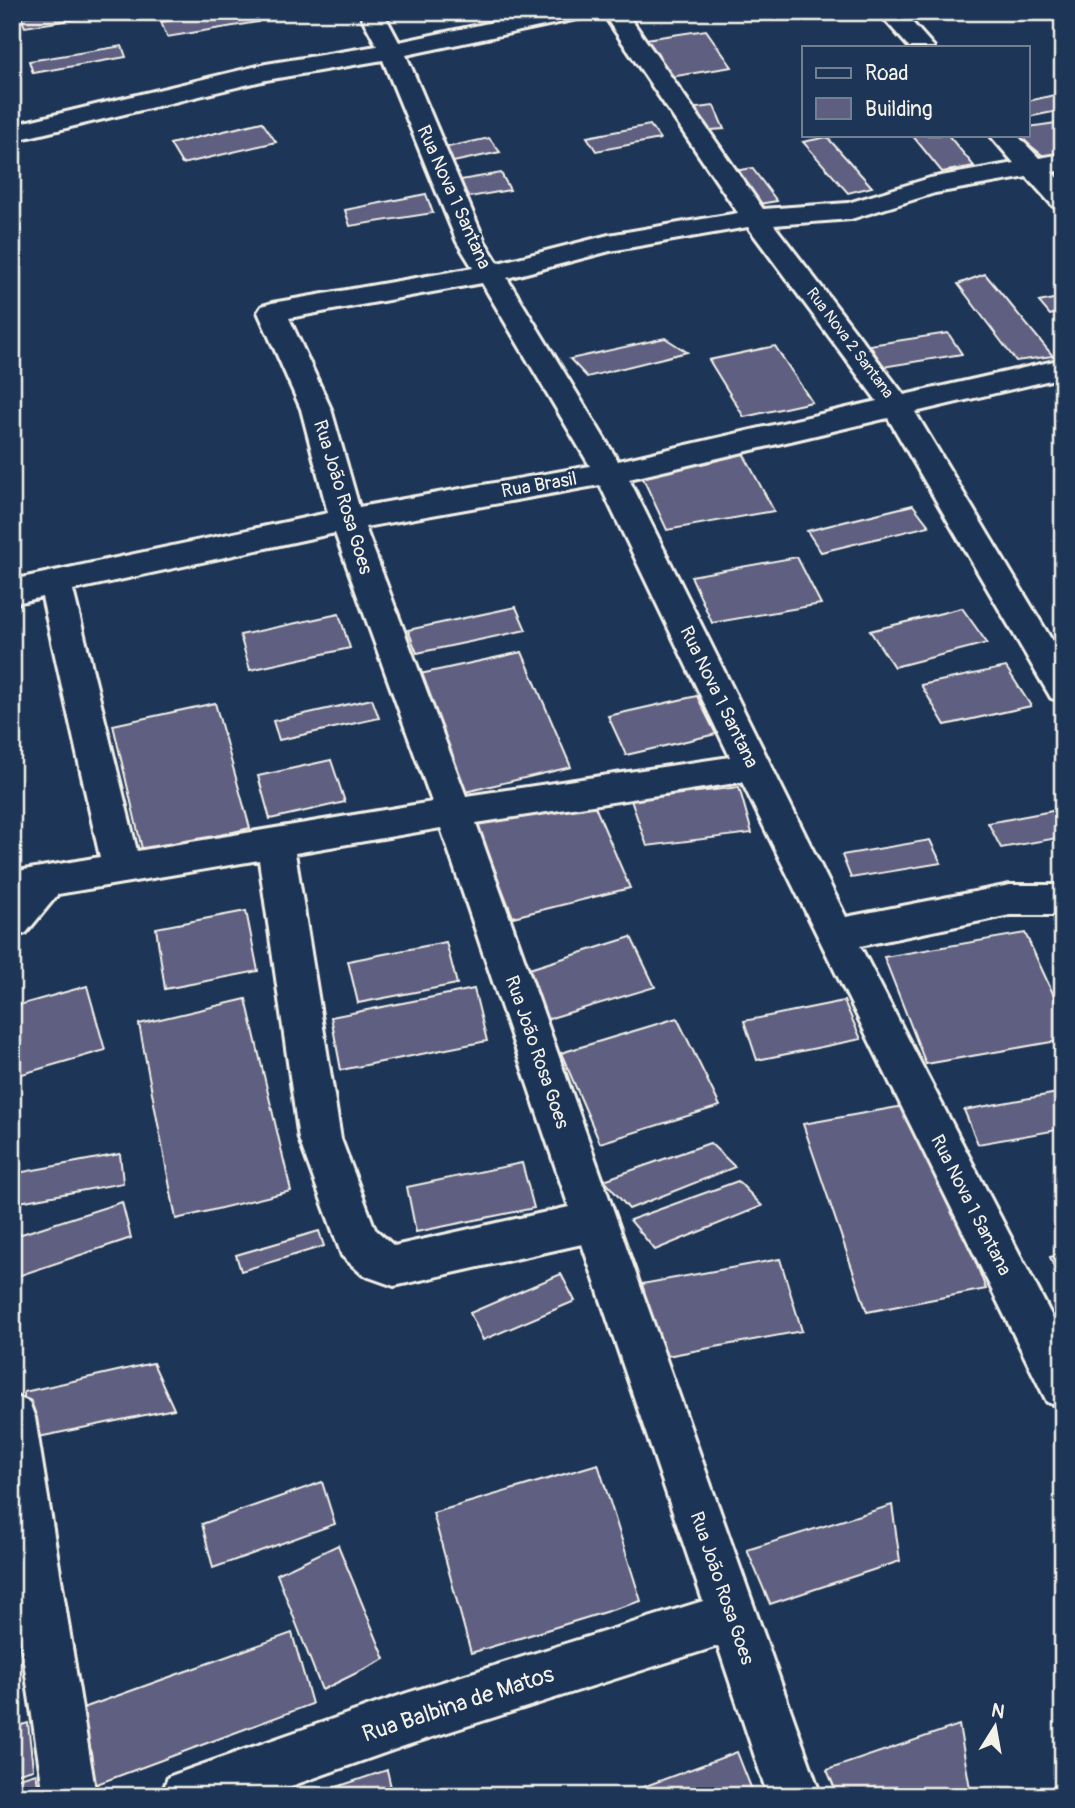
<svg xmlns="http://www.w3.org/2000/svg" width="1075" height="1808" font-family="Pangolin,sans-serif">
	<style>
		.building { fill: #5e5e81; stroke: #f4f1e8; stroke-width: 2 }
		.lines { fill: none; stroke-linecap: round; stroke-linejoin: round }
		.minor-casing { stroke: #f4f1e8; stroke-width: 6 }
		.minor { fill: #1d3557; fill-rule: evenodd }
		.labels { text-anchor: middle; dominant-baseline: central; stroke-width: 5; stroke-linejoin: round; paint-order: stroke }
		.far-street-label { font-size: 16px; fill: #f4f1e8; stroke: #1d3557 }
		.street-label { font-size: 19px; fill: #f4f1e8; stroke: #1d3557 }
		.near-street-label { font-size: 23px; fill: #f4f1e8; stroke: #1d3557 }
	</style>
	<rect width="100%" height="100%" fill="#1d3557"/>
	<filter id="ink" filterUnits="userSpaceOnUse"><feTurbulence type="fractalNoise" baseFrequency=".0143" numOctaves="2"/><feDisplacementMap in="SourceGraphic" scale="14" xChannelSelector="R" yChannelSelector="G"/><feConvolveMatrix kernelMatrix="1 2 1 2 8 2 1 2 1" color-interpolation-filters="sRGB"/></filter>
	<g filter="url(#ink)">
		<g class="building">
			<polygon points="48,12 102,12 103,15 25,27 21,17"/>
			<polygon points="225,12 253,12 258,22 167,37 161,22"/>
			<polygon points="706,30 732,67 664,78 639,40"/>
			<polygon points="122,46 126,57 33,73 29,61"/>
			<polygon points="1063,93 1063,110 1028,117 1028,101"/>
			<polygon points="714,106 724,129 697,131 687,109"/>
			<polygon points="262,122 276,142 182,164 170,144"/>
			<polygon points="1063,122 1063,156 1046,158 1017,135 1028,135 1028,127"/>
			<polygon points="650,125 660,139 596,151 587,137"/>
			<polygon points="912,135 948,135 974,166 942,172"/>
			<polygon points="827,137 872,187 848,193 803,142"/>
			<polygon points="489,138 500,152 444,164 434,150"/>
			<polygon points="752,168 777,201 752,205 728,172"/>
			<polygon points="501,173 510,190 464,198 455,181"/>
			<polygon points="426,194 433,213 350,226 345,210"/>
			<polygon points="985,274 1053,356 1016,361 958,284"/>
			<polygon points="1063,297 1063,312 1050,315 1039,302"/>
			<polygon points="948,333 962,354 883,367 870,345"/>
			<polygon points="665,338 687,352 587,377 570,359"/>
			<polygon points="775,346 812,402 744,417 709,360"/>
			<polygon points="743,453 774,511 667,530 640,472"/>
			<polygon points="913,505 929,526 821,552 807,531"/>
			<polygon points="797,557 821,604 712,623 691,576"/>
			<polygon points="516,607 526,630 417,653 408,630"/>
			<polygon points="962,608 987,643 894,667 870,631"/>
			<polygon points="339,614 350,648 250,670 240,635"/>
			<polygon points="522,652 571,767 465,792 420,674"/>
			<polygon points="1006,667 1031,706 945,725 921,685"/>
			<polygon points="697,696 716,734 626,755 608,716"/>
			<polygon points="372,699 379,718 279,740 273,721"/>
			<polygon points="215,703 250,828 143,853 113,725"/>
			<polygon points="331,760 345,802 270,819 258,776"/>
			<polygon points="739,787 752,833 647,846 631,800"/>
			<polygon points="591,797 630,888 513,917 477,824"/>
			<polygon points="1063,809 1063,837 1001,848 988,823"/>
			<polygon points="930,840 941,863 851,878 842,855"/>
			<polygon points="246,911 258,971 165,989 156,928"/>
			<polygon points="1025,933 1063,1015 1063,1040 926,1064 884,957"/>
			<polygon points="631,937 655,987 541,1021 523,971"/>
			<polygon points="446,942 457,984 358,1003 348,961"/>
			<polygon points="87,986 105,1050 12,1077 12,1007"/>
			<polygon points="474,989 487,1041 341,1070 331,1017"/>
			<polygon points="246,999 291,1191 176,1219 139,1024"/>
			<polygon points="844,1001 861,1039 757,1060 744,1021"/>
			<polygon points="677,1018 720,1106 600,1143 561,1053"/>
			<polygon points="1063,1092 1063,1129 978,1144 964,1110"/>
			<polygon points="915,1104 986,1289 867,1312 803,1124"/>
			<polygon points="710,1143 735,1167 629,1209 604,1180"/>
			<polygon points="120,1154 123,1183 14,1203 12,1174"/>
			<polygon points="522,1163 534,1208 416,1232 407,1187"/>
			<polygon points="738,1181 762,1206 655,1250 630,1220"/>
			<polygon points="122,1202 131,1238 15,1277 12,1237"/>
			<polygon points="319,1231 324,1246 241,1271 236,1255"/>
			<polygon points="1063,1254 1063,1288 1062,1288 1050,1257"/>
			<polygon points="780,1259 802,1331 661,1357 642,1284"/>
			<polygon points="561,1274 575,1301 483,1340 470,1313"/>
			<polygon points="153,1363 174,1409 24,1440 24,1392"/>
			<polygon points="598,1464 641,1601 471,1653 433,1513"/>
			<polygon points="322,1482 335,1524 213,1568 202,1524"/>
			<polygon points="892,1505 900,1561 770,1604 747,1550"/>
			<polygon points="338,1545 385,1659 322,1690 277,1574"/>
			<polygon points="292,1633 312,1704 89,1787 75,1711"/>
			<polygon points="28,1723 33,1769 12,1775 12,1728"/>
			<polygon points="959,1725 970,1788 941,1796 838,1796 827,1770"/>
			<polygon points="737,1752 752,1790 736,1796 619,1796"/>
			<polygon points="387,1770 393,1796 316,1796 316,1794"/>
			<polygon points="36,1773 40,1796 12,1796 12,1780"/>
		</g>
		<g class="lines">
			<g class="minor-casing">
				<g id="minor">
					<path d="M 359,12 L 383,12 L 399,42 L 541,12 L 589,12 L 586,17 L 577,19 L 406,55 L 485,242 L 498,263 L 609,235 L 738,213 L 602,12 L 626,12 L 763,209 L 848,203 L 930,178 L 1014,163 L 990,135 L 1017,135 L 1039,158 L 1063,154 L 1063,170 L 1052,172 L 1063,184 L 1063,208 L 1053,206 L 1027,177 L 935,193 L 851,219 L 774,225 L 904,395 L 1063,359 L 1063,377 L 915,412 L 1063,659 L 1063,702 L 1051,698 L 888,418 L 629,479 L 846,917 L 1010,885 L 1063,885 L 1063,915 L 1010,915 L 860,946 L 1063,1338 L 1063,1408 L 1047,1402 L 742,782 L 476,823 L 821,1796 L 768,1796 L 718,1646 L 407,1745 L 263,1796 L 161,1796 L 168,1777 L 187,1770 L 407,1693 L 703,1601 L 582,1244 L 394,1286 L 363,1275 L 342,1256 L 299,1139 L 259,860 L 58,894 L 26,933 L 12,938 L 12,872 L 100,857 L 42,597 L 12,604 L 12,580 L 328,513 L 301,409 L 258,312 L 262,306 L 272,303 L 473,268 L 457,242 L 383,60 L 266,80 L 12,141 L 12,125 L 266,64 L 377,46 ZM 748,227 L 877,401 L 618,461 L 507,278 L 610,251 ZM 482,283 L 590,466 L 359,507 L 331,409 L 289,318 ZM 600,485 L 730,757 L 466,796 L 365,527 ZM 335,533 L 432,802 L 137,851 L 73,590 ZM 441,828 L 569,1207 L 394,1246 L 375,1229 L 341,1139 L 295,853 Z"/>
					<polygon points="878,12 903,12 934,47 909,47"/>
					<polygon points="12,1395 29,1402 35,1418 96,1796 44,1796 12,1581"/>
				</g>
			</g>
			<use href="#minor" class="minor"/>
		</g>
	</g>
	<g class="labels">
		<g class="far-street-label">
			<text transform="translate(850 343) rotate(53)">Rua Nova 2 Santana</text>
		</g>
		<g class="street-label">
			<text transform="translate(454 197) rotate(66)">Rua Nova 1 Santana</text>
			<text transform="translate(539 485) rotate(-10)">Rua Brasil</text>
			<text transform="translate(343 497) rotate(73)">Rua João Rosa Goes</text>
			<text transform="translate(719 697) rotate(64)">Rua Nova 1 Santana</text>
			<text transform="translate(537 1052) rotate(71)">Rua João Rosa Goes</text>
			<text transform="translate(971 1205) rotate(63)">Rua Nova 1 Santana</text>
			<text transform="translate(722 1588) rotate(71)">Rua João Rosa Goes</text>
		</g>
		<g class="near-street-label">
			<text transform="translate(458 1704) rotate(-18)">Rua Balbina de Matos</text>
		</g>
	</g>
	<rect width="1075" height="1808" fill="none" stroke="#1d3557" stroke-width="42"/>
	<rect x="21" y="21" width="1033" height="1766" fill="none" stroke="#f4f1e8" stroke-width="2.5" filter="url(#ink)"/>
	<rect x="802" y="46" width="228" height="91" fill="#1d3557" stroke="#738091" stroke-width="2"/>
	<rect x="816" y="68" width="35" height="10" fill="#1d3557" stroke="#738091" stroke-width="2"/>
	<text x="865" y="80" font-size="21" fill="#f4f1e8">Road</text>
	<rect x="816" y="98" width="35" height="21" fill="#5e5e81" stroke="#738091" stroke-width="2"/>
	<text x="865" y="116" font-size="21" fill="#f4f1e8">Building</text>
	<g transform="translate(995 1727) rotate(11)" stroke="#1d3557" stroke-width="5" paint-order="stroke">
	<path d="M0-5L12 26L0 18L-12 26Z" fill="#f4f1e8"/>
	<text y="-10" font-size="19" font-weight="bold" text-anchor="middle" fill="#f4f1e8">N</text>
	</g>
</svg>
